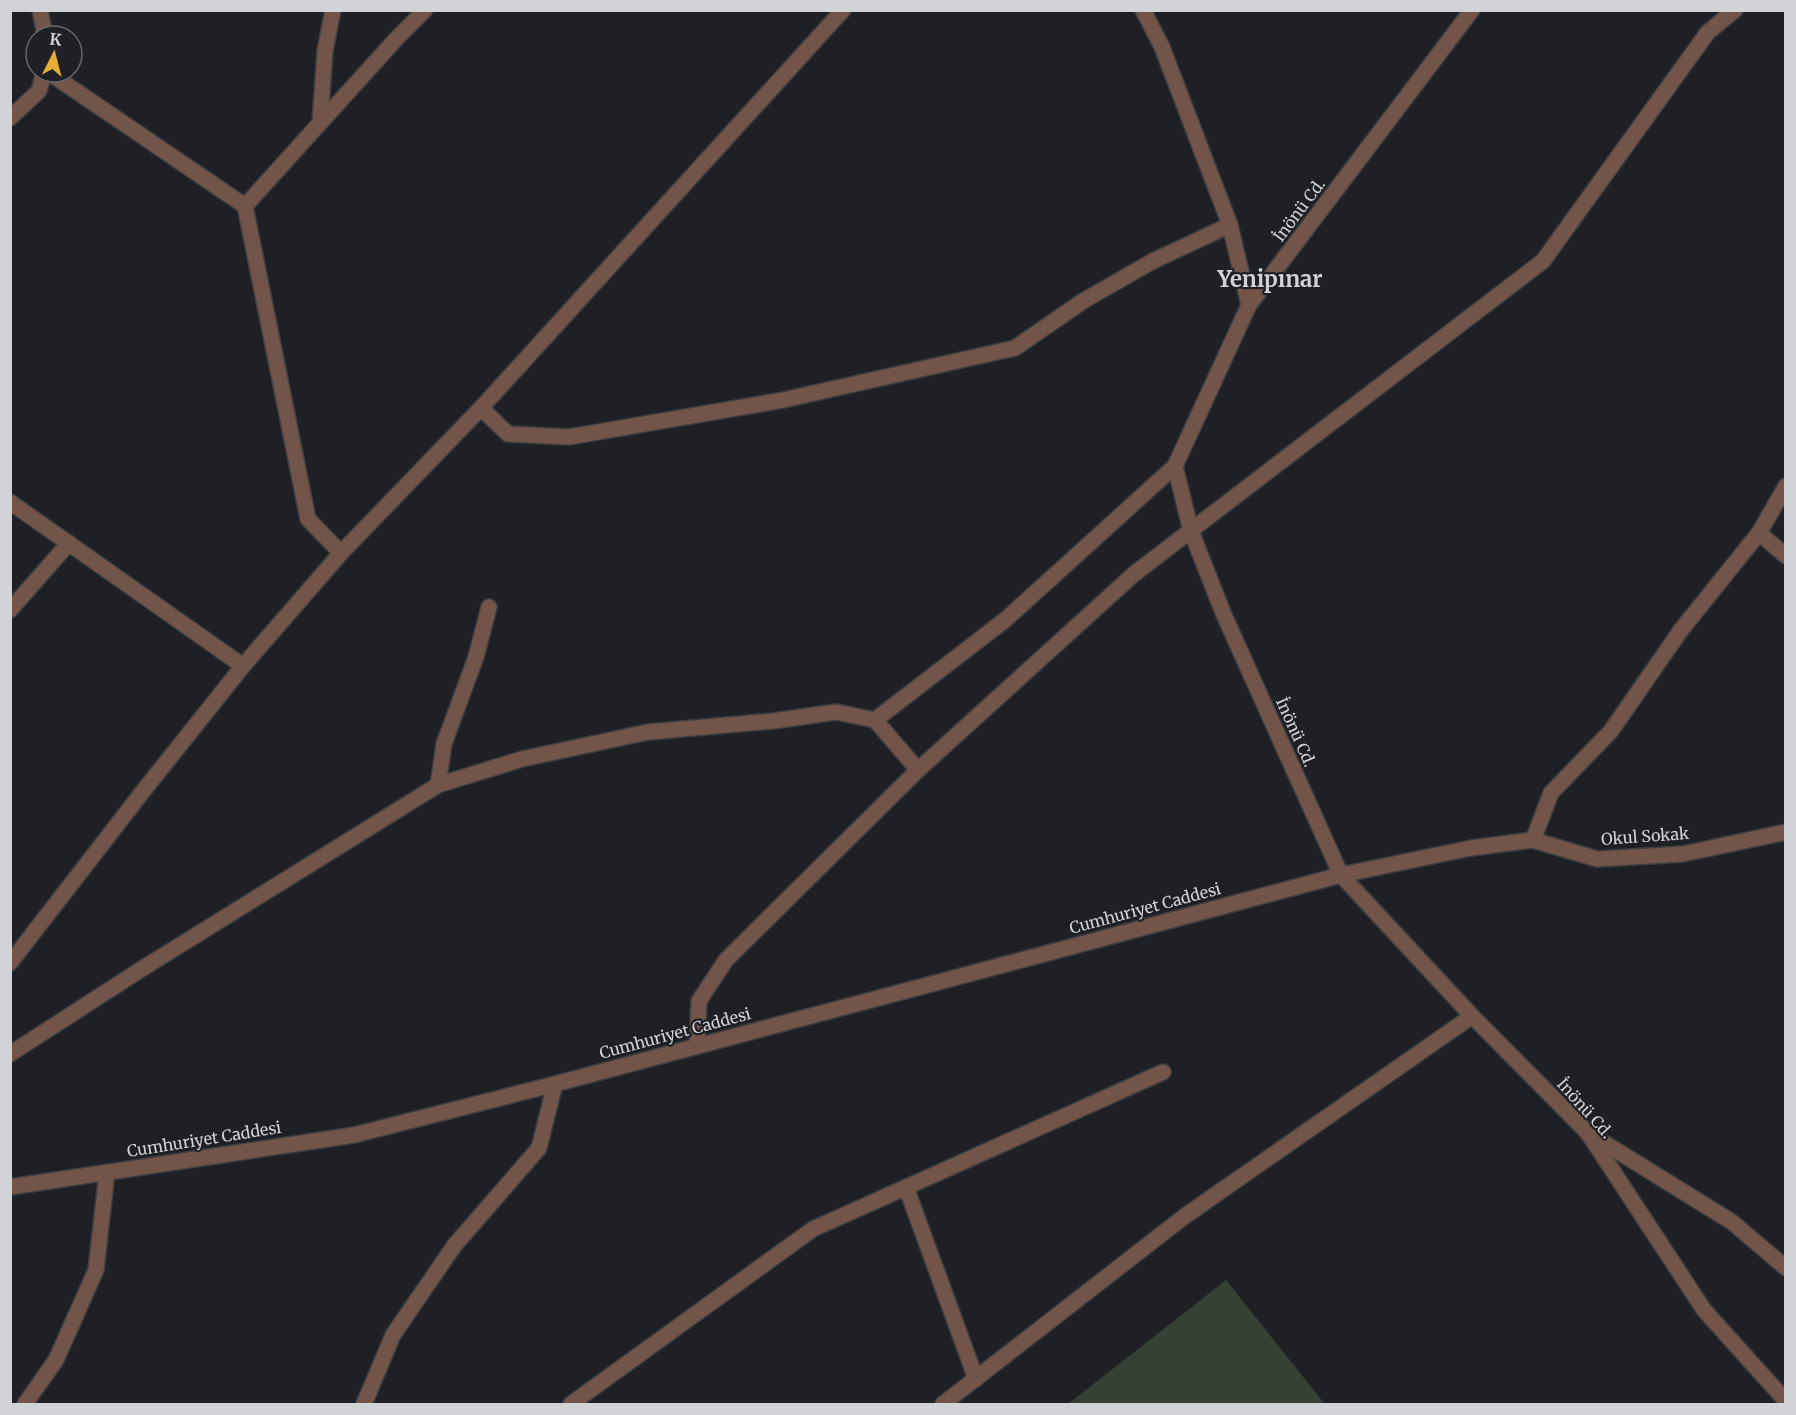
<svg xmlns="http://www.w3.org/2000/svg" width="1796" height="1415" font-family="Merriweather,serif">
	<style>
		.green { fill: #354134 }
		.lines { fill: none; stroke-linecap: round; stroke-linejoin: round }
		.minor-casing { stroke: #3b3d41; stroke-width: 18 }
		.minor { stroke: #735448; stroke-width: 15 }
		.labels { text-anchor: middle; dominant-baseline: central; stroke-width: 4.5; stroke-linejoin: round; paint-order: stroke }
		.street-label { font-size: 16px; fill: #d2d3d7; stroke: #1e2025 }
		.district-label { font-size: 22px; font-weight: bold; fill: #d2d3d7; stroke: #1e2025 }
	</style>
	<rect width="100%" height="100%" fill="#1e2025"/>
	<polygon class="green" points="1226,1280 1324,1403 1322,1404 1068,1404"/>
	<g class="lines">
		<g class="minor-casing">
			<g id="minor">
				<polyline points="40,10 45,36"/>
				<polyline points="1143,10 1162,47 1230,225 1249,305"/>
				<polyline points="1472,10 1249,305 1175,466 1191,531 1224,615 1341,875 1472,1016 1588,1133 1704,1310 1786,1401"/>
				<polyline points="48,72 245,206 397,38 425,10"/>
				<polyline points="10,118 39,91 44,72"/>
				<polyline points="320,123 325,51 333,10"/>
				<polyline points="245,206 308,519 341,553"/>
				<polyline points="481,408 508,434 569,437 783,400 1015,348 1083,301 1153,261 1230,225"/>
				<polyline points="10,502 243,666"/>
				<polyline points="1759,533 1786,556"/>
				<polyline points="10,610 69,543"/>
				<polyline points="875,720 1005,620 1175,466"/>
				<polyline points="438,785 444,744 476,657 489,607"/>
				<polyline points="1533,840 1551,793 1611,731 1681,630 1759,533 1786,486"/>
				<polyline points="10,963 144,790 243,666 341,553 481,408 843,10"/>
				<polyline points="697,1046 699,1001 726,960 918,770 1134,574 1543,261 1708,32 1735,10"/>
				<polyline points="10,1054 140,970 438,785 522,759 648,732 773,721 836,712 875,720 918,770"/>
				<polyline points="1593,1136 1732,1222 1786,1268"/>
				<polyline points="10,1187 354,1135 555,1084 1341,875 1471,848 1533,840 1597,859 1683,854 1786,832"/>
				<polyline points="906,1187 976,1379"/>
				<polyline points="25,1404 56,1360 96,1270 107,1172"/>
				<polyline points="364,1404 393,1335 454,1246 539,1148 555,1084"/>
				<polyline points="571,1404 813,1229 1163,1072"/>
				<polyline points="943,1404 1185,1216 1472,1016"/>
			</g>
		</g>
		<use href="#minor" class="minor"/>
	</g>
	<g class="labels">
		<g class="street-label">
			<text transform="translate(1299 210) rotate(-53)">İnönü Cd.</text>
			<text transform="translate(1296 732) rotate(66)">İnönü Cd.</text>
			<text transform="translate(1645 836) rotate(-4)">Okul Sokak</text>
			<text transform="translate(1145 908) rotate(-15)">Cumhuriyet Caddesi</text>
			<text transform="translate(675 1033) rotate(-15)">Cumhuriyet Caddesi</text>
			<text transform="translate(1585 1108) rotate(48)">İnönü Cd.</text>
			<text transform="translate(204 1139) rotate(-9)">Cumhuriyet Caddesi</text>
		</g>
		<g class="district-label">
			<text x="1270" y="279">Yenipınar</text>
		</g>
	</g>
	<rect width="1796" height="1415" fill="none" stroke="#d2d3d7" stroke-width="24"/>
	<g transform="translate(54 54) rotate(6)"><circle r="28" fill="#1e2025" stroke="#66686c" stroke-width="1.5"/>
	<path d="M0-4.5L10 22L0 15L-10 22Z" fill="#e6ad36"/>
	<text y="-9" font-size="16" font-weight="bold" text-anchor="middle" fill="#d2d3d7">K</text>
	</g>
</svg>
